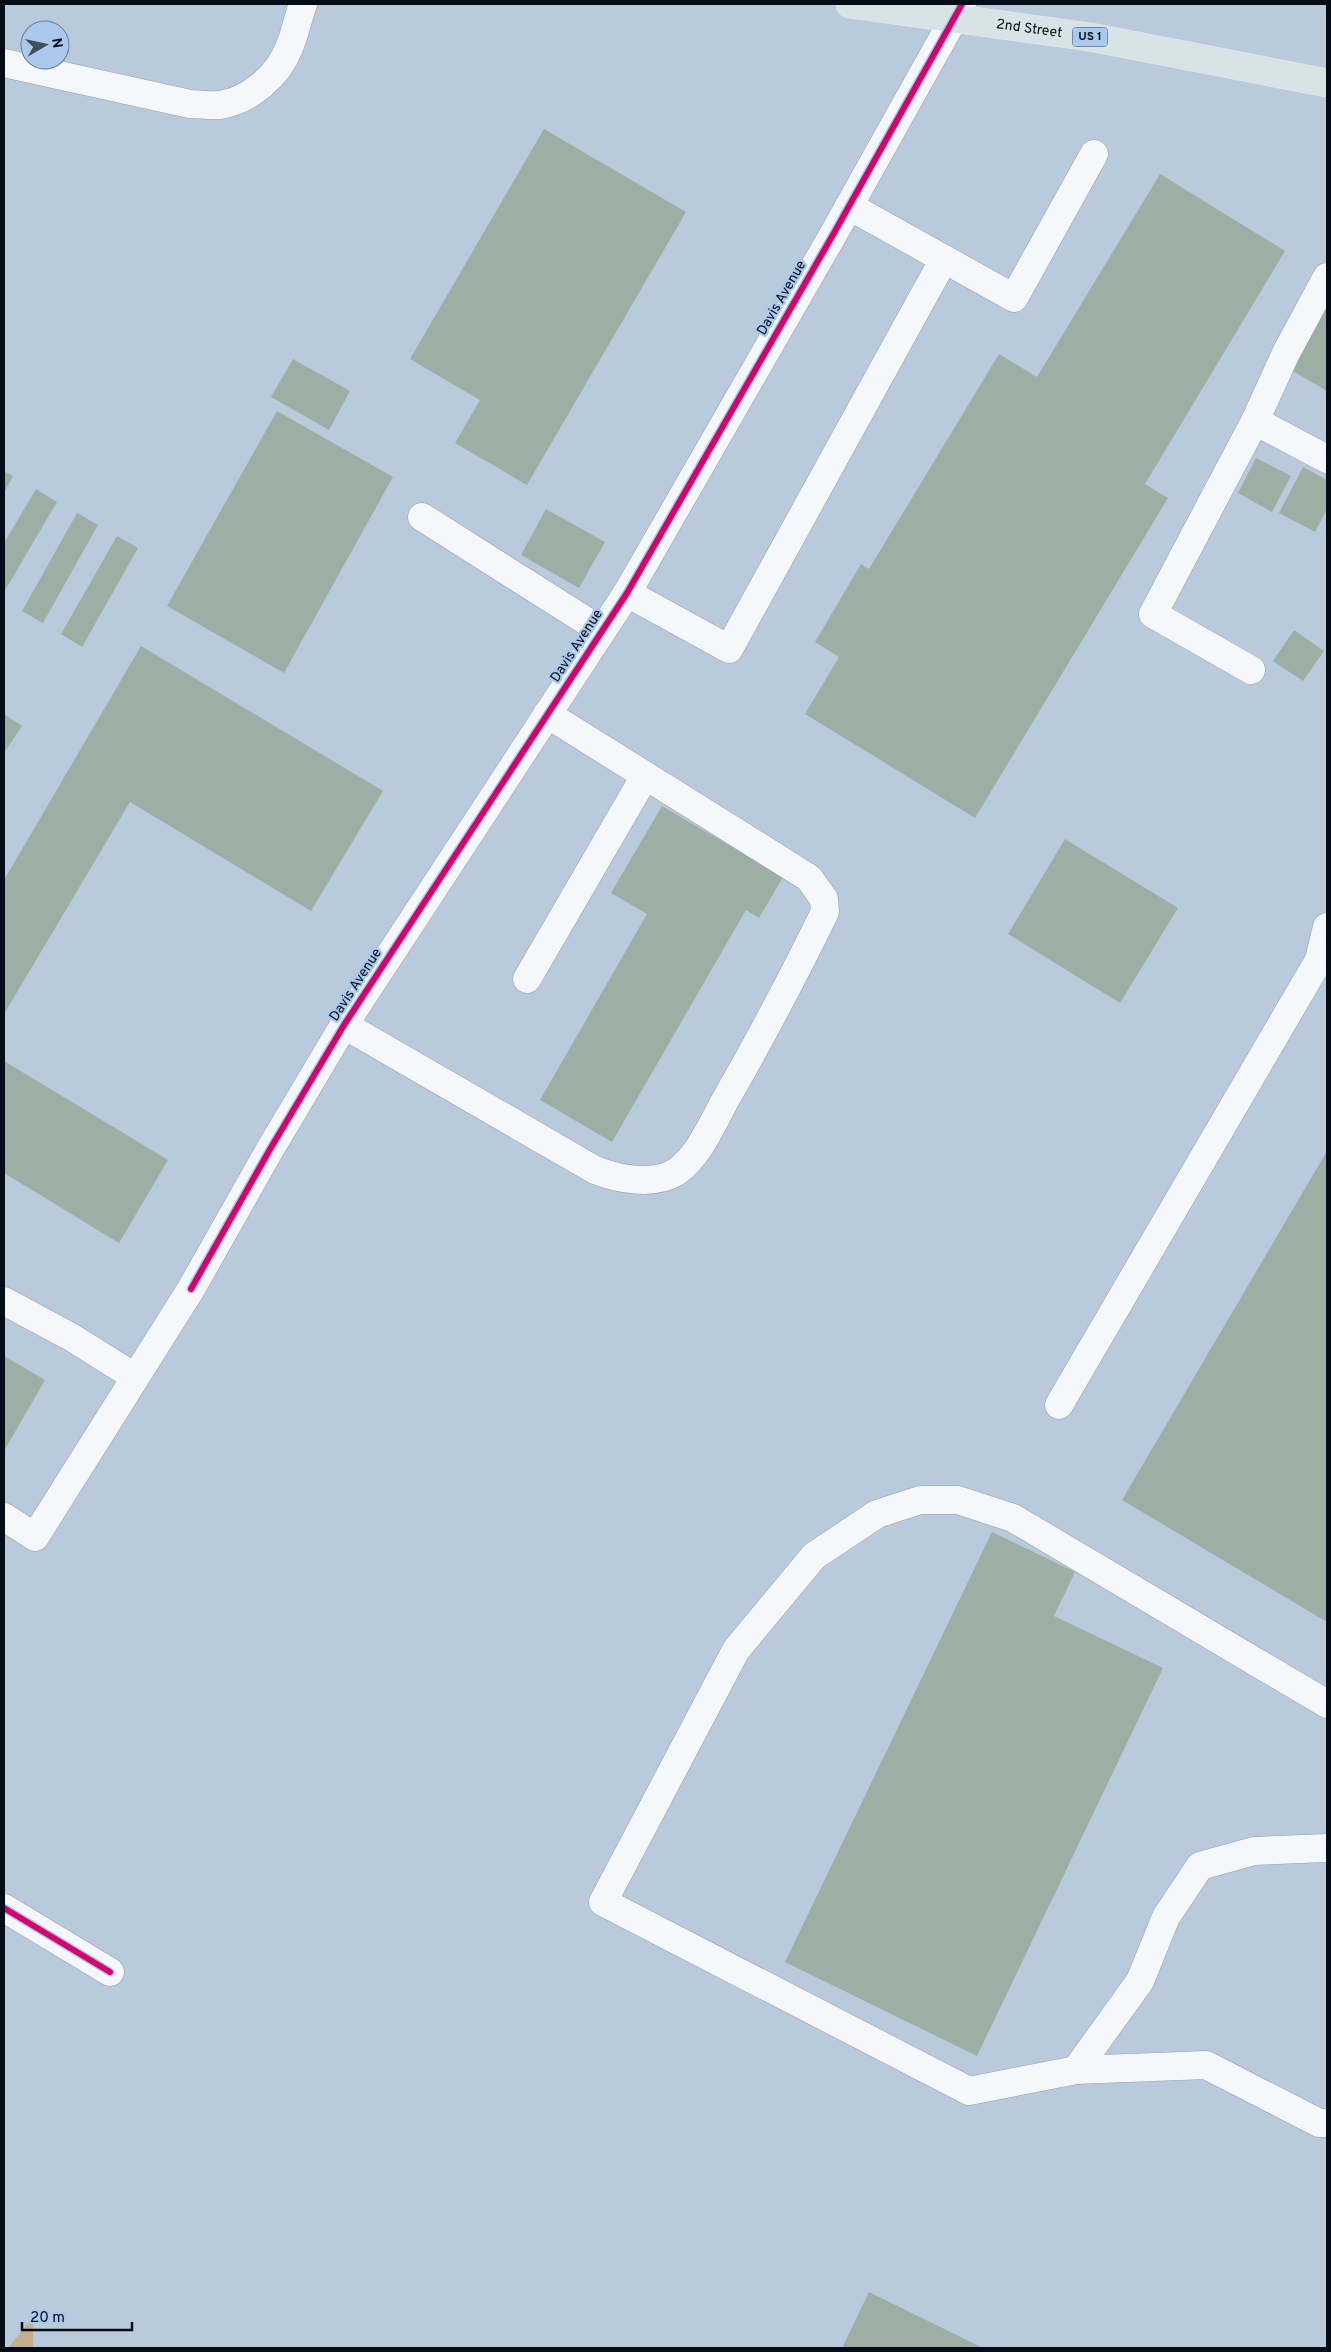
<svg xmlns="http://www.w3.org/2000/svg" width="1331" height="2352" font-family="Overpass,sans-serif">
	<style>
		.green { fill: #c4ae8e }
		.building { fill: #9daea4 }
		.lines { fill: none; stroke-linecap: round; stroke-linejoin: round }
		.minor-casing { stroke: #919ead; stroke-width: 29 }
		.major-casing { stroke: #e0e7f0; stroke-width: 29 }
		.minor { stroke: #f5f7fa; stroke-width: 28 }
		.major { stroke: #d8e3e6; stroke-width: 28 }
		.cycleway-casing { stroke: #abc9ec; stroke-width: 9 }
		.cycleway { stroke: #d6006c; stroke-width: 6 }
		.labels { text-anchor: middle; dominant-baseline: central; stroke-width: 4.5; stroke-linejoin: round; paint-order: stroke }
		.shield { fill: #abc9ec; stroke: #354557; stroke-width: 1 }
		.shield-label { font-size: 12px; font-weight: bold; fill: #030c17 }
		.street-label { font-size: 14px; fill: #030c17; stroke: #abc9ec }
	</style>
	<rect width="100%" height="100%" fill="#bacadd"/>
	<polygon class="green" points="33,2317 33,2348 8,2348"/>
	<g class="building">
		<polygon points="544,129 686,212 527,485 455,443 480,400 410,359"/>
		<polygon points="1160,174 1285,251 1145,484 1168,498 975,818 805,714 839,657 815,642 861,564 869,569 999,354 1037,377"/>
		<polygon points="1327,305 1327,391 1291,370"/>
		<polygon points="293,359 350,391 329,430 271,397"/>
		<polygon points="277,411 393,477 284,673 167,606"/>
		<polygon points="1256,458 1291,476 1272,512 1238,493"/>
		<polygon points="1303,467 1327,480 1327,509 1315,532 1279,513"/>
		<polygon points="4,471 13,476 4,493"/>
		<polygon points="36,489 57,502 4,592 4,543"/>
		<polygon points="546,509 605,542 579,588 521,555"/>
		<polygon points="77,513 98,525 43,623 22,611"/>
		<polygon points="117,536 138,548 82,647 61,634"/>
		<polygon points="1294,630 1324,651 1303,681 1273,661"/>
		<polygon points="141,646 383,791 311,911 130,802 4,1014 4,880"/>
		<polygon points="4,714 22,726 4,753"/>
		<polygon points="662,806 783,877 759,918 746,910 612,1142 540,1100 647,914 611,893"/>
		<polygon points="1065,839 1178,908 1120,1003 1008,934"/>
		<polygon points="4,1061 168,1160 119,1243 4,1173"/>
		<polygon points="1327,1151 1327,1622 1122,1500"/>
		<polygon points="4,1356 45,1380 4,1451"/>
		<polygon points="992,1532 1075,1572 1054,1616 1163,1668 977,2056 785,1962"/>
		<polygon points="869,2292 983,2348 842,2348"/>
	</g>
	<g class="lines">
		<g class="minor-casing">
			<g id="minor">
				<path d="M 4,63 L 190,104 C 199,104 211,106 220,105 C 250,100 278,76 289,48 C 295,34 298,18 303,4"/>
				<polyline points="849,206 1014,298 1094,154"/>
				<polyline points="1255,421 1327,459"/>
				<polyline points="422,517 602,631"/>
				<polyline points="627,593 729,649 944,259"/>
				<polyline points="1251,670 1153,614 1255,421 1286,353 1327,277"/>
				<polyline points="527,979 645,776"/>
				<path d="M 344,1025 L 595,1170 C 618,1179 653,1186 676,1172 C 700,1156 713,1121 727,1097 C 762,1036 794,975 825,912 L 824,899 L 809,878 L 547,714"/>
				<polyline points="4,1301 71,1337 135,1377"/>
				<polyline points="1059,1405 1319,960 1327,927"/>
				<polyline points="4,1517 35,1537 191,1289 269,1151 344,1025 627,593 834,233 962,4"/>
				<polyline points="1327,1704 1013,1518 958,1500 920,1500 877,1514 814,1556 736,1650 603,1902 969,2091 1076,2070 1206,2065 1319,2123 1327,2123"/>
				<polyline points="4,1908 110,1972"/>
				<polyline points="1076,2070 1140,1981 1166,1917 1200,1866 1254,1851 1327,1848"/>
			</g>
		</g>
		<g class="major-casing">
			<g id="major">
				<path id="s1" d="M 850,4 L 1090,37 L 1327,83"/>
			</g>
		</g>
		<use href="#minor" class="minor"/>
		<use href="#major" class="major"/>
		<g class="cycleway-casing">
			<g id="cycleway">
				<polyline points="191,1289 269,1151 344,1025 627,593 834,233 962,4"/>
				<polyline points="4,1908 110,1972"/>
			</g>
		</g>
		<use href="#cycleway" class="cycleway"/>
	</g>
	<g class="labels">
		<rect class="shield" x="1072.5" y="27.5" width="35" height="19" rx="4"/>
		<g class="shield-label">
			<text x="1090" y="37">US 1</text>
		</g>
		<g class="street-label">
			<text stroke="none"><textPath href="#s1" startOffset="181">2nd Street</textPath></text>
			<text transform="translate(782 298) rotate(-60)">Davis Avenue</text>
			<text transform="translate(577 646) rotate(-57)">Davis Avenue</text>
			<text transform="translate(356 985) rotate(-57)">Davis Avenue</text>
		</g>
	</g>
	<rect width="1331" height="2352" fill="none" stroke="#030c17" stroke-width="10"/>
	<g transform="translate(45 45) rotate(81)"><circle r="24" fill="#abc9ec" stroke="#687d97"/>
	<path d="M0-4L9 19L0 12L-9 19Z" fill="#434e5c"/>
	<text y="-8" font-size="14" font-weight="bold" text-anchor="middle" fill="#030c17">N</text>
	</g>
	<path d="M22 2322v8h110v-8" fill="none" stroke="#030c17" stroke-width="2.5"/>
	<text x="30" y="2322" font-size="15" fill="#030c17" stroke="#abc9ec" stroke-width="4" paint-order="stroke">20 m</text>
</svg>
